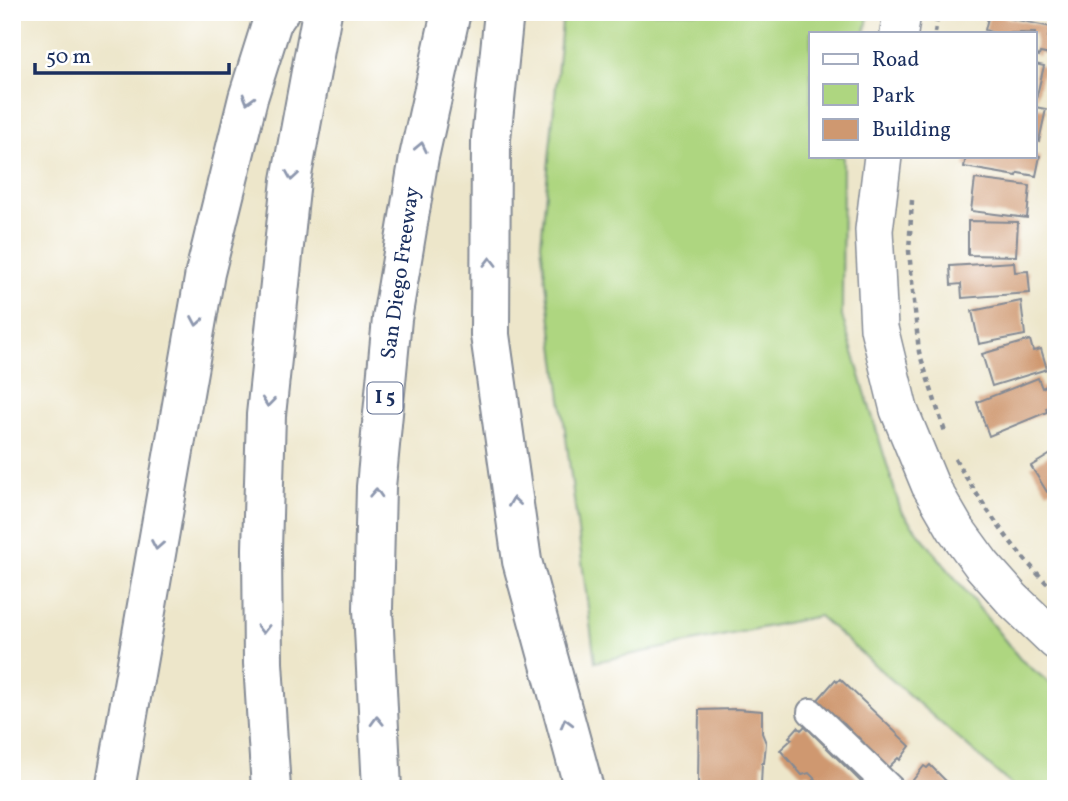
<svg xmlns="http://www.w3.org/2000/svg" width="1068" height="801" font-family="Vollkorn,serif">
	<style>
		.green { fill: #aed680; stroke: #64826f; stroke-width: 2 }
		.building { fill: #cf9870 }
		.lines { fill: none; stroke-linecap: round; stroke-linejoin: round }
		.street-casing { stroke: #848a94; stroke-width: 30 }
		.secondary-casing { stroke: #848a94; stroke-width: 40 }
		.highway-casing { stroke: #848a94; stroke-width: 42 }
		.path { stroke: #848a94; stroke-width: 4.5; stroke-dasharray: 5 5; stroke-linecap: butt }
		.street { stroke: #fff; stroke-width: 26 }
		.secondary { stroke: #fff; stroke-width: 37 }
		.highway { stroke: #fff; stroke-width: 38 }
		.oneway { stroke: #8d97ae }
		.labels { text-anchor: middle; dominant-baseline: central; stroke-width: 6; stroke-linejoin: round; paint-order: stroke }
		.shield { fill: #fff; stroke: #5f6d8e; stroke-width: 2 }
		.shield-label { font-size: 19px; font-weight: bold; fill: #1b2f5e }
		.street-label { font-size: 21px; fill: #1b2f5e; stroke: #fff }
	</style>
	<rect width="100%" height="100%" fill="#fff"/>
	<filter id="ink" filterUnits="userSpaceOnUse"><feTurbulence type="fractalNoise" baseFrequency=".0143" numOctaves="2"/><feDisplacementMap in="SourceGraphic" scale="14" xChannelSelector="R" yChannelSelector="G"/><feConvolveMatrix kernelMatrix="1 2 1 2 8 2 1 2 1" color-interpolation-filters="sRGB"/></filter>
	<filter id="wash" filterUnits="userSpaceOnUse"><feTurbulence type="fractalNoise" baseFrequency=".00686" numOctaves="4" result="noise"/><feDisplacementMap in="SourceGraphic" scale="28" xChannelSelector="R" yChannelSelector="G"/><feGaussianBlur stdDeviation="1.57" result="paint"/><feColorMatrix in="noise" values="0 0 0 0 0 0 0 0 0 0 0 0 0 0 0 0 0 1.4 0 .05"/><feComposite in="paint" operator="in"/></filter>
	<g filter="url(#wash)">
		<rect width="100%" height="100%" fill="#ede6ca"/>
		<polygon class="green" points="563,12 869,12 865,33 811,33 811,156 843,156 842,316 901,511 1020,659 1056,688 1056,789 1016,789 819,616 595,662 541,244"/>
		<g id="blocks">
			<g class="building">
				<polygon points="989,14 1051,27 1048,37 1056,39 1056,56 1040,53 1039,56 1035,55 1035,33 993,33 985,30"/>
				<polygon points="1035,64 1044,66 1036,99 1035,99"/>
				<polygon points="1035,107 1046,109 1039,141 1035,140"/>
				<polygon points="1035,155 1040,156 1036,176 1018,173 1017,176 964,167 966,156"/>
				<polygon points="975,179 1030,186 1027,218 971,211"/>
				<polygon points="968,221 1018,222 1016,256 968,255"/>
				<polygon points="1014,262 1015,272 1028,271 1030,293 962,298 961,284 951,285 950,266"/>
				<polygon points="1021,301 1025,335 979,344 972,311"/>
				<polygon points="1030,340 1033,351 1041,349 1047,369 992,386 982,354"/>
				<polygon points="1038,378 1042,388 1055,382 1056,404 1046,408 1047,412 989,436 977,402"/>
				<polygon points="1056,451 1056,487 1047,492 1031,466"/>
				<polygon points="840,679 910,746 900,760 898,758 886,770 861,746 864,743 858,737 853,743 845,735 850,730 844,724 841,727 816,702 835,680 837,682"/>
				<polygon points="736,709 762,711 762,733 766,743 765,754 764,763 762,763 761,785 698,784 699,710"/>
				<polygon points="805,726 868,789 825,789 822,785 818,789 814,789 810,784 815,779 809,773 802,775 780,750 792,739 789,737 798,727 801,730"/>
				<polygon points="930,765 954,789 906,789 924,766 927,768"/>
			</g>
		</g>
	</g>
	<g filter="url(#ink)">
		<use href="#blocks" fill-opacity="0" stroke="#848a94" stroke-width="2"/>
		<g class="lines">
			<g class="street-casing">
				<polyline id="street" points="811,712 891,789"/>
			</g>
			<g class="secondary-casing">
				<g id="secondary">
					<polyline points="899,33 902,12"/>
					<polyline points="883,156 874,230 879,328 899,410 930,485 955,528 982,565 1013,600 1056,641"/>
				</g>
			</g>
			<g class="highway-casing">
				<g id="highway">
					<polyline points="504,12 491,139 490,335 522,561 584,789"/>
					<polyline points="115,789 205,273 248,98 272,22 279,12"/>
					<polyline points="271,789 263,663 262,549 266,415 291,180 322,12"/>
					<polyline points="382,789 373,609 376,487 392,319 419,157 451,12"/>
				</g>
			</g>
			<g class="path">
				<polyline points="935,33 938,12"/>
				<polyline points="912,200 909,251 919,352 946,435"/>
				<path d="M 955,459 C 984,507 1015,554 1056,592"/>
			</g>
			<use href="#street" class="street"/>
			<use href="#secondary" class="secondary"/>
			<use href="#highway" class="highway"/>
		</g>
		<defs><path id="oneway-chevron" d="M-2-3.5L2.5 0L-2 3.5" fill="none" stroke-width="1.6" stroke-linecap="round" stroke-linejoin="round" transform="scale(1.75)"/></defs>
		<g class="oneway">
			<use href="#oneway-chevron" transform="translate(248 99) rotate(106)"/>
			<use href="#oneway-chevron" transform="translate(421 147) rotate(-78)"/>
			<use href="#oneway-chevron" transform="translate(292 176) rotate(99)"/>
			<use href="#oneway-chevron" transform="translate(490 262) rotate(-90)"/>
			<use href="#oneway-chevron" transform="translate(197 321) rotate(100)"/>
			<use href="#oneway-chevron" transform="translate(268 402) rotate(96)"/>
			<use href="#oneway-chevron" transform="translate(376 493) rotate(-87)"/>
			<use href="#oneway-chevron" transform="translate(514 502) rotate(-98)"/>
			<use href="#oneway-chevron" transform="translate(157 545) rotate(100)"/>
			<use href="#oneway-chevron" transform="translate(263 629) rotate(90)"/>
			<use href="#oneway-chevron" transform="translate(377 721) rotate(-92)"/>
			<use href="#oneway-chevron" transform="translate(566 723) rotate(-105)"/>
		</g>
	</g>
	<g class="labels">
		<rect class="shield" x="367.5" y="382.5" width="35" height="31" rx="5"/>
		<g class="shield-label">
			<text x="385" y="398">I 5</text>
		</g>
		<g class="street-label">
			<text transform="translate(401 273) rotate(-82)">San Diego Freeway</text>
		</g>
	</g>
	<rect width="1068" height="801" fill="none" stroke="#fff" stroke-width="42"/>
	<rect x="809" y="32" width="228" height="126" fill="#ffffff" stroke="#a4acbf" stroke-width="2"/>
	<rect x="823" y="54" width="35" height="10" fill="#ffffff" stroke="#a4acbf" stroke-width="2"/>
	<text x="872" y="66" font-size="21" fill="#1b2f5e">Road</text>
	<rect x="823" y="84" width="35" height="21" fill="#aed680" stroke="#a4acbf" stroke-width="2"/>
	<text x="872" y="102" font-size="21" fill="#1b2f5e">Park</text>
	<rect x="823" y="119" width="35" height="21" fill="#cf9870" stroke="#a4acbf" stroke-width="2"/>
	<text x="872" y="136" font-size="21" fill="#1b2f5e">Building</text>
	<path d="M35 63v10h194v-10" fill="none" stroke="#1b2f5e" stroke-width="3.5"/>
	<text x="46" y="63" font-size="21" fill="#1b2f5e" stroke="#ffffff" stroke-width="5" paint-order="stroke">50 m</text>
</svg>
